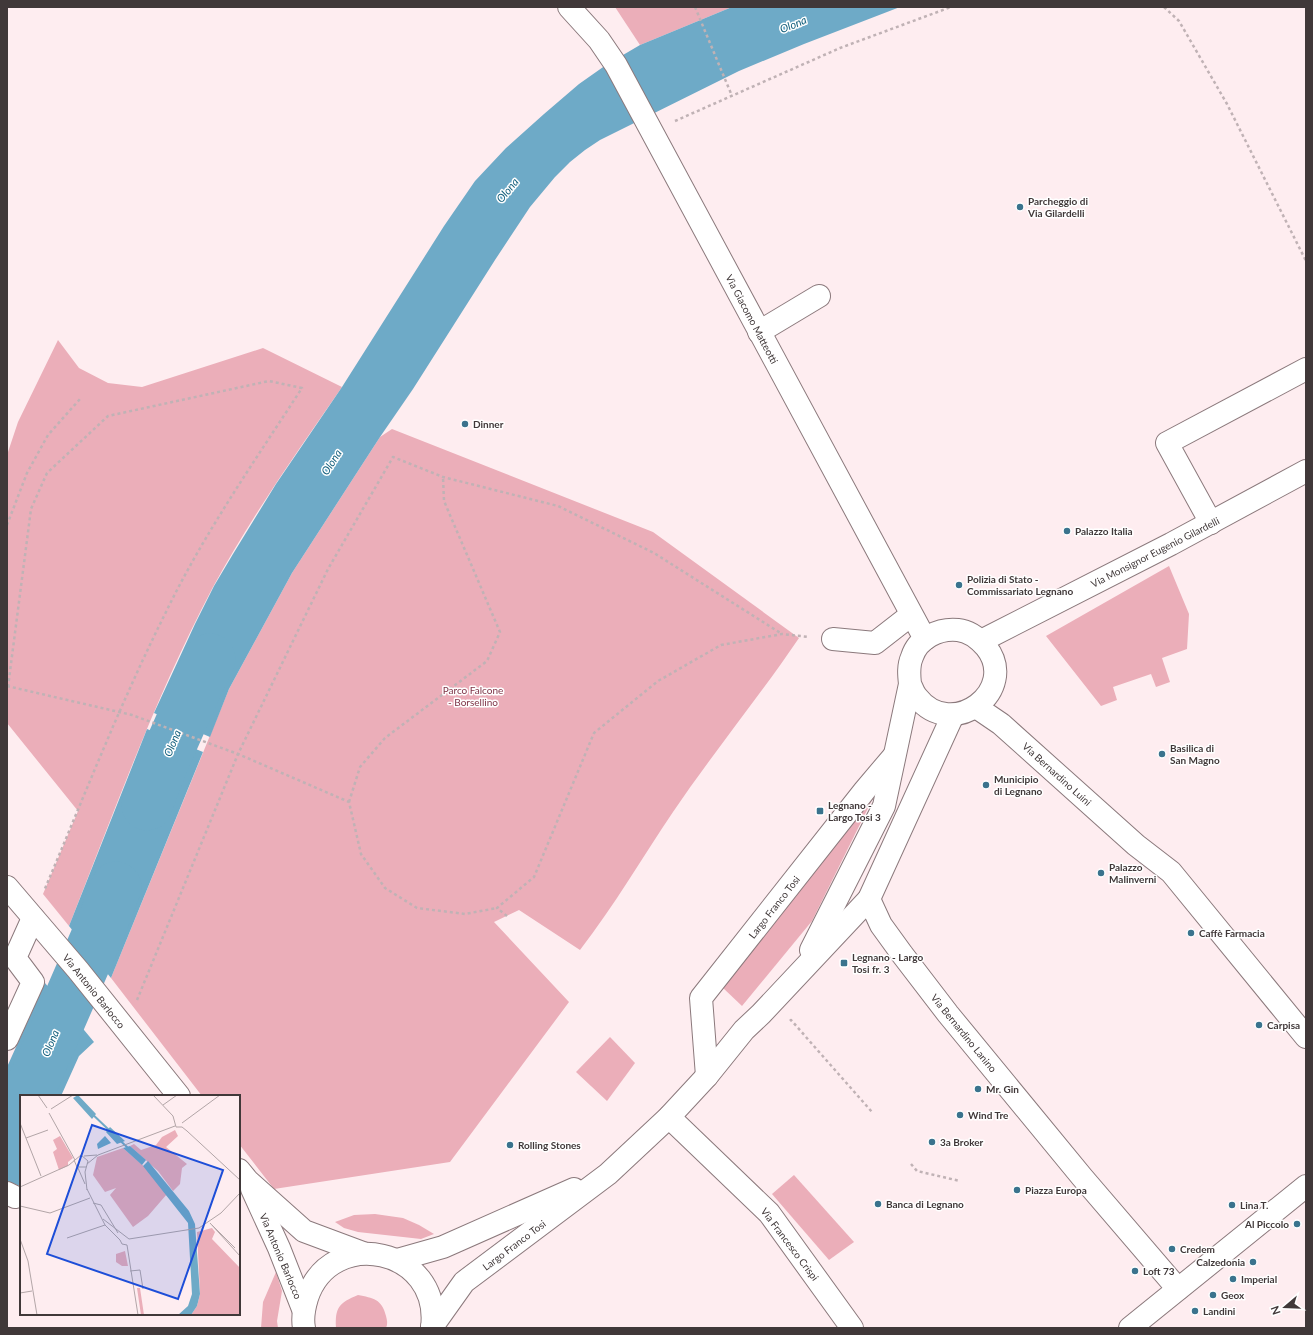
<svg xmlns="http://www.w3.org/2000/svg" width="1313" height="1335" font-family="Lato,sans-serif">
	<style>
		.green { fill: #ebaeb9 }
		.water { fill: #6eaac7 }
		.lines { fill: none; stroke-linecap: round; stroke-linejoin: round }
		.river { stroke: #6eaac7; stroke-width: 51 }
		.minor-casing { stroke: #8b797c; stroke-width: 24 }
		.path { stroke: #c0b2b5; stroke-width: 2.5; stroke-dasharray: 3 3; stroke-linecap: butt }
		.minor { stroke: #fff; stroke-width: 22 }
		.poi-dot { fill: #3a738d; stroke: #fff; stroke-width: 1.5 }
		.labels { text-anchor: middle; dominant-baseline: central; stroke-width: 3; stroke-linejoin: round; paint-order: stroke }
		.poi-label { font-size: 10px; font-weight: bold; fill: #403839; stroke: #fff; text-anchor: start }
		.street-label { font-size: 10px; fill: #403839; stroke: #fff }
		.park-label { font-size: 10px; fill: #7f3447; stroke: #fff }
		.water-label { font-size: 11px; font-style: italic; fill: #14607d; stroke: #fff }
		.inset-river { fill: none; stroke: #6eaac7; stroke-width: 2 }
		.inset-road { fill: none; stroke: #b2a5a7; stroke-width: 1 }
		.view { fill: #1d4ed8; fill-opacity: 0.15; stroke: #1d4ed8; stroke-width: 2 }
		.inset-edge { fill: none; stroke: #403839; stroke-width: 2 }
	</style>
	<rect width="100%" height="100%" fill="#feedf0"/>
	<g class="green">
		<polygon points="615,7 732,7 640,45"/>
		<path d="M 58,340 L 79,368 L 108,383 L 142,387 L 263,348 L 342,387 C 297,452 251,517 213,587 C 156,695 114,812 69,926 L 43,894 L 78,811 L 7,723 L 7,455 L 18,422 Z"/>
		<path d="M 392,429 L 653,532 L 799,638 C 759,697 713,753 673,812 C 642,858 614,906 580,950 L 519,910 L 494,922 L 569,1002 L 450,1162 L 274,1189 L 239,1144 L 239,1096 L 202,1096 L 111,978 L 229,689 L 292,573 L 380,437 Z"/>
		<polygon points="1169,566 1189,614 1187,649 1162,658 1170,682 1156,687 1151,674 1113,687 1117,700 1101,706 1046,636"/>
		<polygon points="873,798 812,921 742,1006 722,987"/>
		<polygon points="610,1037 635,1063 607,1101 576,1072"/>
		<polygon points="794,1175 854,1242 829,1260 772,1194"/>
		<polygon points="375,1214 403,1218 419,1225 434,1234 421,1239 358,1232 344,1228 335,1222 354,1215"/>
		<polygon points="276,1272 282,1291 277,1321 278,1328 261,1328 263,1302"/>
		<path d="M 358,1295 C 373,1298 382,1299 386,1316 C 387,1320 388,1324 386,1328 L 336,1328 C 335,1307 339,1303 358,1295 Z"/>
	</g>
	<g class="water">
		<polygon points="732,7 900,7 804,44 739,71 600,140 585,150 570,162 555,177 530,207 495,260 413,389 380,437 292,573 229,689 210,737 154,713 195,624 214,586 233,554 276,484 342,387 444,226 475,181 506,148 544,114 579,84 606,65 640,45"/>
		<polygon points="147,729 203,752 111,978 69,926"/>
		<polygon points="45,983 94,1042 79,1056 61,1096 21,1096 20,1186 7,1181 7,1067"/>
	</g>
	<g class="lines">
		<g class="river">
			<polyline points="147,805 163,763 202,675 210,659"/>
			<polyline points="27,1096 102,924 116,887"/>
		</g>
		<g class="minor-casing">
			<g id="minor">
				<polyline points="569,7 599,40 616,65 925,639"/>
				<polyline points="759,332 819,296"/>
				<polyline points="1211,523 1167,443 1306,369"/>
				<polyline points="833,639 875,643 911,615"/>
				<polyline points="981,641 1171,544 1306,471"/>
				<polyline points="976,707 1001,724 1136,845 1171,872 1306,1037"/>
				<polyline points="7,887 78,970 179,1096"/>
				<polyline points="869,899 881,925 902,954 948,1014 1082,1177 1178,1289"/>
				<path d="M 811,950 L 884,806 L 910,684 C 909,675 908,666 912,657 C 918,638 939,628 958,630 C 969,631 979,639 986,647 C 1020,690 952,742 917,697 C 914,694 912,688 910,684"/>
				<polyline points="7,1039 33,982 15,958 33,918"/>
				<polyline points="707,1076 701,998 865,790 893,757"/>
				<polyline points="669,1117 769,1213 852,1328"/>
				<polyline points="239,1170 248,1181 304,1231 363,1253"/>
				<polyline points="252,1189 279,1248 303,1309"/>
				<polyline points="7,1193 15,1197"/>
				<polyline points="397,1260 443,1247 574,1189"/>
				<polyline points="432,1327 464,1282 608,1174 669,1117 707,1076 744,1030 761,1014 869,899 953,715"/>
				<path d="M 304,1328 C 302,1318 304,1308 307,1298 C 331,1225 442,1248 432,1328"/>
				<polyline points="1130,1328 1306,1186"/>
			</g>
		</g>
		<g class="path">
			<polyline points="695,7 732,96"/>
			<polyline points="1164,7 1179,21 1227,104 1306,261"/>
			<polyline points="675,121 840,48 951,7"/>
			<polyline points="7,525 27,473 48,435 80,399"/>
			<polyline points="7,686 132,715 238,754 349,802 361,854 385,888 417,908 465,914 497,908"/>
			<path d="M 8,687 L 31,509 L 47,473 L 108,416 L 269,381 L 302,388 C 254,462 203,535 165,614 C 120,704 83,799 44,891"/>
			<polyline points="349,802 360,767 385,738 487,661 500,632 444,501 443,477"/>
			<polyline points="507,916 497,908 534,877 594,733 658,681 721,645 782,634 809,637"/>
			<polyline points="137,1000 238,754 328,569 393,457 443,477 558,506 654,553 782,634"/>
			<polyline points="790,1021 791,1020 872,1112"/>
			<polyline points="911,1164 917,1171 960,1181"/>
		</g>
		<use href="#minor" class="minor"/>
	</g>
	<g class="poi-dot">
		<circle cx="1020" cy="207" r="4"/>
		<circle cx="465" cy="424" r="4"/>
		<circle cx="1067" cy="531" r="4"/>
		<circle cx="959" cy="585" r="4"/>
		<circle cx="1162" cy="754" r="4"/>
		<circle cx="986" cy="785" r="4"/>
		<rect x="816" y="807" width="8" height="8" rx="2"/>
		<circle cx="1101" cy="873" r="4"/>
		<circle cx="1191" cy="933" r="4"/>
		<rect x="840" y="959" width="8" height="8" rx="2"/>
		<circle cx="1259" cy="1025" r="4"/>
		<circle cx="978" cy="1089" r="4"/>
		<circle cx="960" cy="1115" r="4"/>
		<circle cx="932" cy="1142" r="4"/>
		<circle cx="510" cy="1145" r="4"/>
		<circle cx="1017" cy="1190" r="4"/>
		<circle cx="878" cy="1204" r="4"/>
		<circle cx="1232" cy="1205" r="4"/>
		<circle cx="1297" cy="1224" r="4"/>
		<circle cx="1172" cy="1249" r="4"/>
		<circle cx="1253" cy="1262" r="4"/>
		<circle cx="1135" cy="1271" r="4"/>
		<circle cx="1233" cy="1279" r="4"/>
		<circle cx="1213" cy="1295" r="4"/>
		<circle cx="1195" cy="1311" r="4"/>
	</g>
	<g class="labels">
		<g class="poi-label">
			<text x="1028" y="201">Parcheggio di<tspan x="1028" dy="12">Via Gilardelli</tspan></text>
			<text x="473" y="424">Dinner</text>
			<text x="1075" y="531">Palazzo Italia</text>
			<text x="967" y="579">Polizia di Stato -<tspan x="967" dy="12">Commissariato Legnano</tspan></text>
			<text x="1170" y="748">Basilica di<tspan x="1170" dy="12">San Magno</tspan></text>
			<text x="994" y="779">Municipio<tspan x="994" dy="12">di Legnano</tspan></text>
			<text x="828" y="805">Legnano -<tspan x="828" dy="12">Largo Tosi 3</tspan></text>
			<text x="1109" y="867">Palazzo<tspan x="1109" dy="12">Malinverni</tspan></text>
			<text x="1199" y="933">Caffè Farmacia</text>
			<text x="852" y="957">Legnano - Largo<tspan x="852" dy="12">Tosi fr. 3</tspan></text>
			<text x="1267" y="1025">Carpisa</text>
			<text x="986" y="1089">Mr. Gin</text>
			<text x="968" y="1115">Wind Tre</text>
			<text x="940" y="1142">3a Broker</text>
			<text x="518" y="1145">Rolling Stones</text>
			<text x="1025" y="1190">Piazza Europa</text>
			<text x="886" y="1204">Banca di Legnano</text>
			<text x="1240" y="1205">Lina T.</text>
			<text x="1289" y="1224" text-anchor="end">Al Piccolo</text>
			<text x="1180" y="1249">Credem</text>
			<text x="1245" y="1262" text-anchor="end">Calzedonia</text>
			<text x="1143" y="1271">Loft 73</text>
			<text x="1241" y="1279">Imperial</text>
			<text x="1221" y="1295">Geox</text>
			<text x="1203" y="1311">Landini</text>
		</g>
		<g class="street-label">
			<text transform="translate(752 319) rotate(62)">Via Giacomo Matteotti</text>
			<text transform="translate(1155 552) rotate(-27)">Via Monsignor Eugenio Gilardelli</text>
			<text transform="translate(1057 774) rotate(42)">Via Bernardino Luini</text>
			<text transform="translate(774 907) rotate(-52)">Largo Franco Tosi</text>
			<text transform="translate(94 991) rotate(51)">Via Antonio Barlocco</text>
			<text transform="translate(964 1033) rotate(51)">Via Bernardino Lanino</text>
			<text transform="translate(790 1244) rotate(53)">Via Francesco Crispi</text>
			<text transform="translate(514 1245) rotate(-37)">Largo Franco Tosi</text>
			<text transform="translate(281 1256) rotate(67)">Via Antonio Barlocco</text>
		</g>
		<g class="park-label">
			<text x="473" y="690">Parco Falcone<tspan x="473" dy="12">- Borsellino</tspan></text>
		</g>
		<g class="water-label">
			<text transform="translate(793 24) rotate(-22)">Olona</text>
			<text transform="translate(507 190) rotate(-51)">Olona</text>
			<text transform="translate(331 462) rotate(-57)">Olona</text>
			<text transform="translate(172 743) rotate(-67)">Olona</text>
			<text transform="translate(50 1043) rotate(-67)">Olona</text>
		</g>
	</g>
	<g transform="translate(20 1095)">
		<rect width="220" height="220" fill="#feedf0"/>
		<path d="M 155,35 L 158,41 L 146,52 L 167,69 L 162,73 L 160,89 L 153,96 L 138,76 L 110,51 L 114,49 L 121,55 L 136,50 L 142,42 ZM 40,41 L 53,63 L 48,67 L 48,71 L 39,75 L 33,57 L 37,54 L 33,45 ZM 103,53 L 127,74 L 147,99 L 128,121 L 113,132 L 90,100 L 96,93 L 85,97 L 73,80 L 77,62 ZM 192,133 L 195,137 L 192,144 L 220,173 L 220,220 L 171,220 L 177,211 L 180,199 L 177,137 ZM 105,156 L 108,171 L 102,171 L 96,167 L 96,159 ZM 117,193 L 120,193 L 124,220 L 121,220 Z" fill="#ebaeb9"/>
		<path d="M 58,0 L 76,19 L 72,24 L 53,3 ZM 90,32 L 105,46 L 97,49 L 86,37 ZM 85,41 L 91,48 L 78,54 L 77,49 ZM 110,51 L 126,65 L 122,70 L 103,53 ZM 128,66 L 169,116 L 175,129 L 180,199 L 177,211 L 171,220 L 158,220 L 168,211 L 172,199 L 168,128 L 123,71 Z" fill="#6eaac7"/>
		<path class="inset-river" d="M 69,16 L 108,53"/>
		<path class="inset-road" d="M 18,0 L 27,13M 133,0 L 153,21 L 156,32 L 162,32 L 167,36 L 220,85M 143,10 L 157,0M 31,14 L 53,0M 29,18 L 55,65M 0,28 L 21,81M 162,28 L 200,0M 6,43 L 28,35M 64,61 L 77,60M 54,65 L 57,72 L 66,72M 67,69 L 78,60 L 155,31M 58,73 L 65,89M 0,92 L 49,70 L 61,60 L 68,66 L 65,77 L 67,95M 67,94 L 85,130 L 100,145 L 102,149 L 107,150M 73,108 L 81,110 L 98,138M 0,111 L 30,118 L 70,103M 83,124 L 109,144M 190,128 L 220,161M 192,130 L 215,153M 47,143 L 85,130M 0,144 L 8,166 L 17,220M 109,144 L 179,133 L 201,118 L 220,98M 107,150 L 118,220M 110,176 L 120,175 L 123,194M 0,198 L 12,196M 51,220 L 64,220"/>
		<path class="view" d="M 72,30 L 203,75 L 158,204 L 27,159 Z"/>
		<rect width="220" height="220" class="inset-edge"/>
	</g>
	<rect width="1313" height="1335" fill="none" stroke="#403839" stroke-width="16"/>
	<g transform="translate(1285 1307) rotate(251)" stroke="#ffffff" stroke-width="3" paint-order="stroke">
	<path d="M0-3L7 15L0 10L-7 15Z" fill="#403839"/>
	<text y="-6" font-size="11" font-weight="bold" text-anchor="middle" fill="#403839">N</text>
	</g>
</svg>
